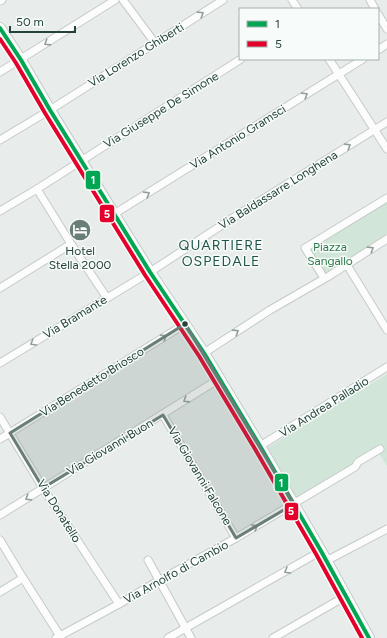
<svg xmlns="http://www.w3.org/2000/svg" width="387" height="638" font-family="Figtree,sans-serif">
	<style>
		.green { fill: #d1e6d8 }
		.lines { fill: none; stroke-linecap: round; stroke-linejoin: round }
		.street-casing { stroke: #c5cac8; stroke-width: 9 }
		.secondary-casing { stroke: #c3cbc8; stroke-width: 12 }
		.street { stroke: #fcfcfc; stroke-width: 7 }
		.secondary { stroke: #fcfcfc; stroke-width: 10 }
		.bus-1-casing { stroke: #f7fbf9; stroke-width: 7 }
		.bus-2-casing { stroke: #f7fbf9; stroke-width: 7 }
		.bus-1 { stroke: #00a651; stroke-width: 4 }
		.bus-2 { stroke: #e4002b; stroke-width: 4 }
		.oneway { stroke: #909f9b }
		.marked { fill: #697e78; fill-opacity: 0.2; stroke: #697e78; stroke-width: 3; stroke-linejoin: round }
		.bus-dot { fill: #24423a; stroke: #f7fbf9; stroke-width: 1.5 }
		.labels { text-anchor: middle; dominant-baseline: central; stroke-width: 3; stroke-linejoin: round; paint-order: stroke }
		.street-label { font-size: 12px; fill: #24423a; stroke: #f7fbf9 }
		.park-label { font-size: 12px; fill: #2d7a4b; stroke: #f7fbf9 }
		.poi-label { font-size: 12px; fill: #24423a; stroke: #f7fbf9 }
		.quarter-label { font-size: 14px; letter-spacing: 1px; fill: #1f5548; stroke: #f7fbf9 }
		.line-badge { stroke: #f7fbf9; stroke-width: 1.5 }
		.badge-label { font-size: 11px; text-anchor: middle; font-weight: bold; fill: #fff }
	</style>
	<rect width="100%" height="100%" fill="#e8edeb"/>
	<g class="green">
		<polygon points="387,202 387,234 325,274 309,249"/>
		<polygon points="387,374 387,466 377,450 297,498 267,448"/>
	</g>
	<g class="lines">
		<g class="street-casing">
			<g id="street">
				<polyline points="123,0 155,43"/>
				<polyline points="292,0 298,9"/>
				<polyline points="370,0 375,9"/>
				<polyline points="0,1 2,0"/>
				<polyline points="378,14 387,29"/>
				<polyline points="378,50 387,44"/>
				<polyline points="329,59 387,149"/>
				<polyline points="0,72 115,0"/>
				<polyline points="0,140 50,110 223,0"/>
				<polyline points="37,189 71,244 107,298"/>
				<polyline points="0,211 37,189 241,59"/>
				<polyline points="114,214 363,59"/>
				<polyline points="347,265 387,330"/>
				<polyline points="324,278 305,248 387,198"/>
				<polyline points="0,288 71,244"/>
				<polyline points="204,353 270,310 329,276 387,239"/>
				<polyline points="0,363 150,272 242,212 387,122"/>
				<polyline points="163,415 236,538"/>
				<polyline points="0,417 43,488 119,604"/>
				<polyline points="0,439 185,324"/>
				<polyline points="260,446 387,367"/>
				<polyline points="0,515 219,379"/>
				<polyline points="0,540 23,578 60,636"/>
				<polyline points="148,560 191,638"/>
				<polyline points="326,561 387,529"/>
				<polyline points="0,592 23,578"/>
				<polyline points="56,638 119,604 160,580 236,538 355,467 358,462 380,449"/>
				<polyline points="168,638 321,551"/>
				<polyline points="273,638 346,596"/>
			</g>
		</g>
		<g class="secondary-casing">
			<polyline id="secondary" points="0,28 21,60 50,110 114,214 150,272 204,353 260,446 321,551 369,638"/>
		</g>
		<use href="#street" class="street"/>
		<use href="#secondary" class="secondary"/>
		<g class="bus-1-casing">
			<polyline id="bus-1" points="0,28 21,60 50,110 150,272 204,353 260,446 321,551 369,638"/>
		</g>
		<g class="bus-2-casing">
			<polyline id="bus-2" points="0,39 16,63 45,113 145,275 199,356 255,449 316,554 362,638"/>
		</g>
		<use href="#bus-1" class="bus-1"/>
		<use href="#bus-2" class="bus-2"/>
	</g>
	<defs><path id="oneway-chevron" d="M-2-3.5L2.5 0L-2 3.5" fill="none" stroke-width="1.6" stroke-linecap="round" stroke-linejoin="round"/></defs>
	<g class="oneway">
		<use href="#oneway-chevron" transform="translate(201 14) rotate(-32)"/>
		<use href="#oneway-chevron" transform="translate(47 43) rotate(148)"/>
		<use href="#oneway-chevron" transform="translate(305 95) rotate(-32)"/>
		<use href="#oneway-chevron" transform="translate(348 146) rotate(-32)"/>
		<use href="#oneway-chevron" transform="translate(147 194) rotate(-32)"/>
		<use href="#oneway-chevron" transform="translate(371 249) rotate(-32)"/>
		<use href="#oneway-chevron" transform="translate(236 332) rotate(-33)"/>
		<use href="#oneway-chevron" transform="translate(164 337) rotate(-32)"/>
		<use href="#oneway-chevron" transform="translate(33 343) rotate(149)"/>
		<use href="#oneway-chevron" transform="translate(186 400) rotate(148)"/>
		<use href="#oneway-chevron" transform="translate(28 498) rotate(148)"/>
		<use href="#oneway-chevron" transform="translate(255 527) rotate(-31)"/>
		<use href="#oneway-chevron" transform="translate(287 571) rotate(150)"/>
	</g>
	<path class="marked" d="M 185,324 L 294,504 L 236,538 L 163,415 L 43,488 L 10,433 Z"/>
	<defs>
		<g id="hotel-disc" transform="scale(1.15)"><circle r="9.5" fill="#697e78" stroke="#f7fbf9"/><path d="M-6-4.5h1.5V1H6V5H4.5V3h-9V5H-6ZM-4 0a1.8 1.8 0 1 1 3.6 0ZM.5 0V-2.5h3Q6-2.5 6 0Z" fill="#fff"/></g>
	</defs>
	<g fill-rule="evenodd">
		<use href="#hotel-disc" x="80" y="230"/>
	</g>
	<circle class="bus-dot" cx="185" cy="324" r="3.5"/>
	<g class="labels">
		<g class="street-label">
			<text transform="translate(136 55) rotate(-32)">Via Lorenzo Ghiberti</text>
			<text transform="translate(161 110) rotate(-32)">Via Giuseppe De Simone</text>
			<text transform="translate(238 137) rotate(-32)">Via Antonio Gramsci</text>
			<text transform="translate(278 190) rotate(-32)">Via Baldassarre Longhena</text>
			<text transform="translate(75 317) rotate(-31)">Via Bramante</text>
			<text transform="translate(92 382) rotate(-32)">Via Benedetto Briosco</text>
			<text transform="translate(324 407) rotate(-32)">Via Andrea Palladio</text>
			<text transform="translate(110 447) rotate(-31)">Via Giovanni Buon</text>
			<text transform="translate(200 476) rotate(59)">Via Giovanni Falcone</text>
			<text transform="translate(59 511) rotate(58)">Via Donatello</text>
			<text transform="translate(176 572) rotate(-29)">Via Arnolfo di Cambio</text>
		</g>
		<g class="park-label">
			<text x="330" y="247">Piazza<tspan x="330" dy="14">Sangallo</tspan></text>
		</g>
		<g class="poi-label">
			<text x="80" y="251">Hotel<tspan x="80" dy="14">Stella 2000</tspan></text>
		</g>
		<g class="quarter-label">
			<text x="221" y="245">QUARTIERE<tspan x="221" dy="16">OSPEDALE</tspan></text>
		</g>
	</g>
	<g class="line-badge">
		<rect x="85" y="170" width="16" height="20" rx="4" fill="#00a651"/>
		<rect x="99" y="204" width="16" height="19" rx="4" fill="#e4002b"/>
		<rect x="274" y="473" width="15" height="19" rx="4" fill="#00a651"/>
		<rect x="284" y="502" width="15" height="19" rx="4" fill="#e4002b"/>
	</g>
	<g class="badge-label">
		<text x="93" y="184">1</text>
		<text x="107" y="218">5</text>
		<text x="281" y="487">1</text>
		<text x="291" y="515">5</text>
	</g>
	<rect x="239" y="8" width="140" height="52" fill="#f7fbf9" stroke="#a3b1ad"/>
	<rect x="247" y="21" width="20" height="6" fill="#00a651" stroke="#a3b1ad"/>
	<text x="275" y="28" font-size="12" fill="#24423a">1</text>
	<rect x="247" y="41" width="20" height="6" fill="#e4002b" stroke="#a3b1ad"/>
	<text x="275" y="48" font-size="12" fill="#24423a">5</text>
	<path d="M10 26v6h65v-6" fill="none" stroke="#24423a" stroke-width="2"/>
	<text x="16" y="26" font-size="12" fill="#24423a" stroke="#f7fbf9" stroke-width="3" paint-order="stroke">50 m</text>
</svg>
